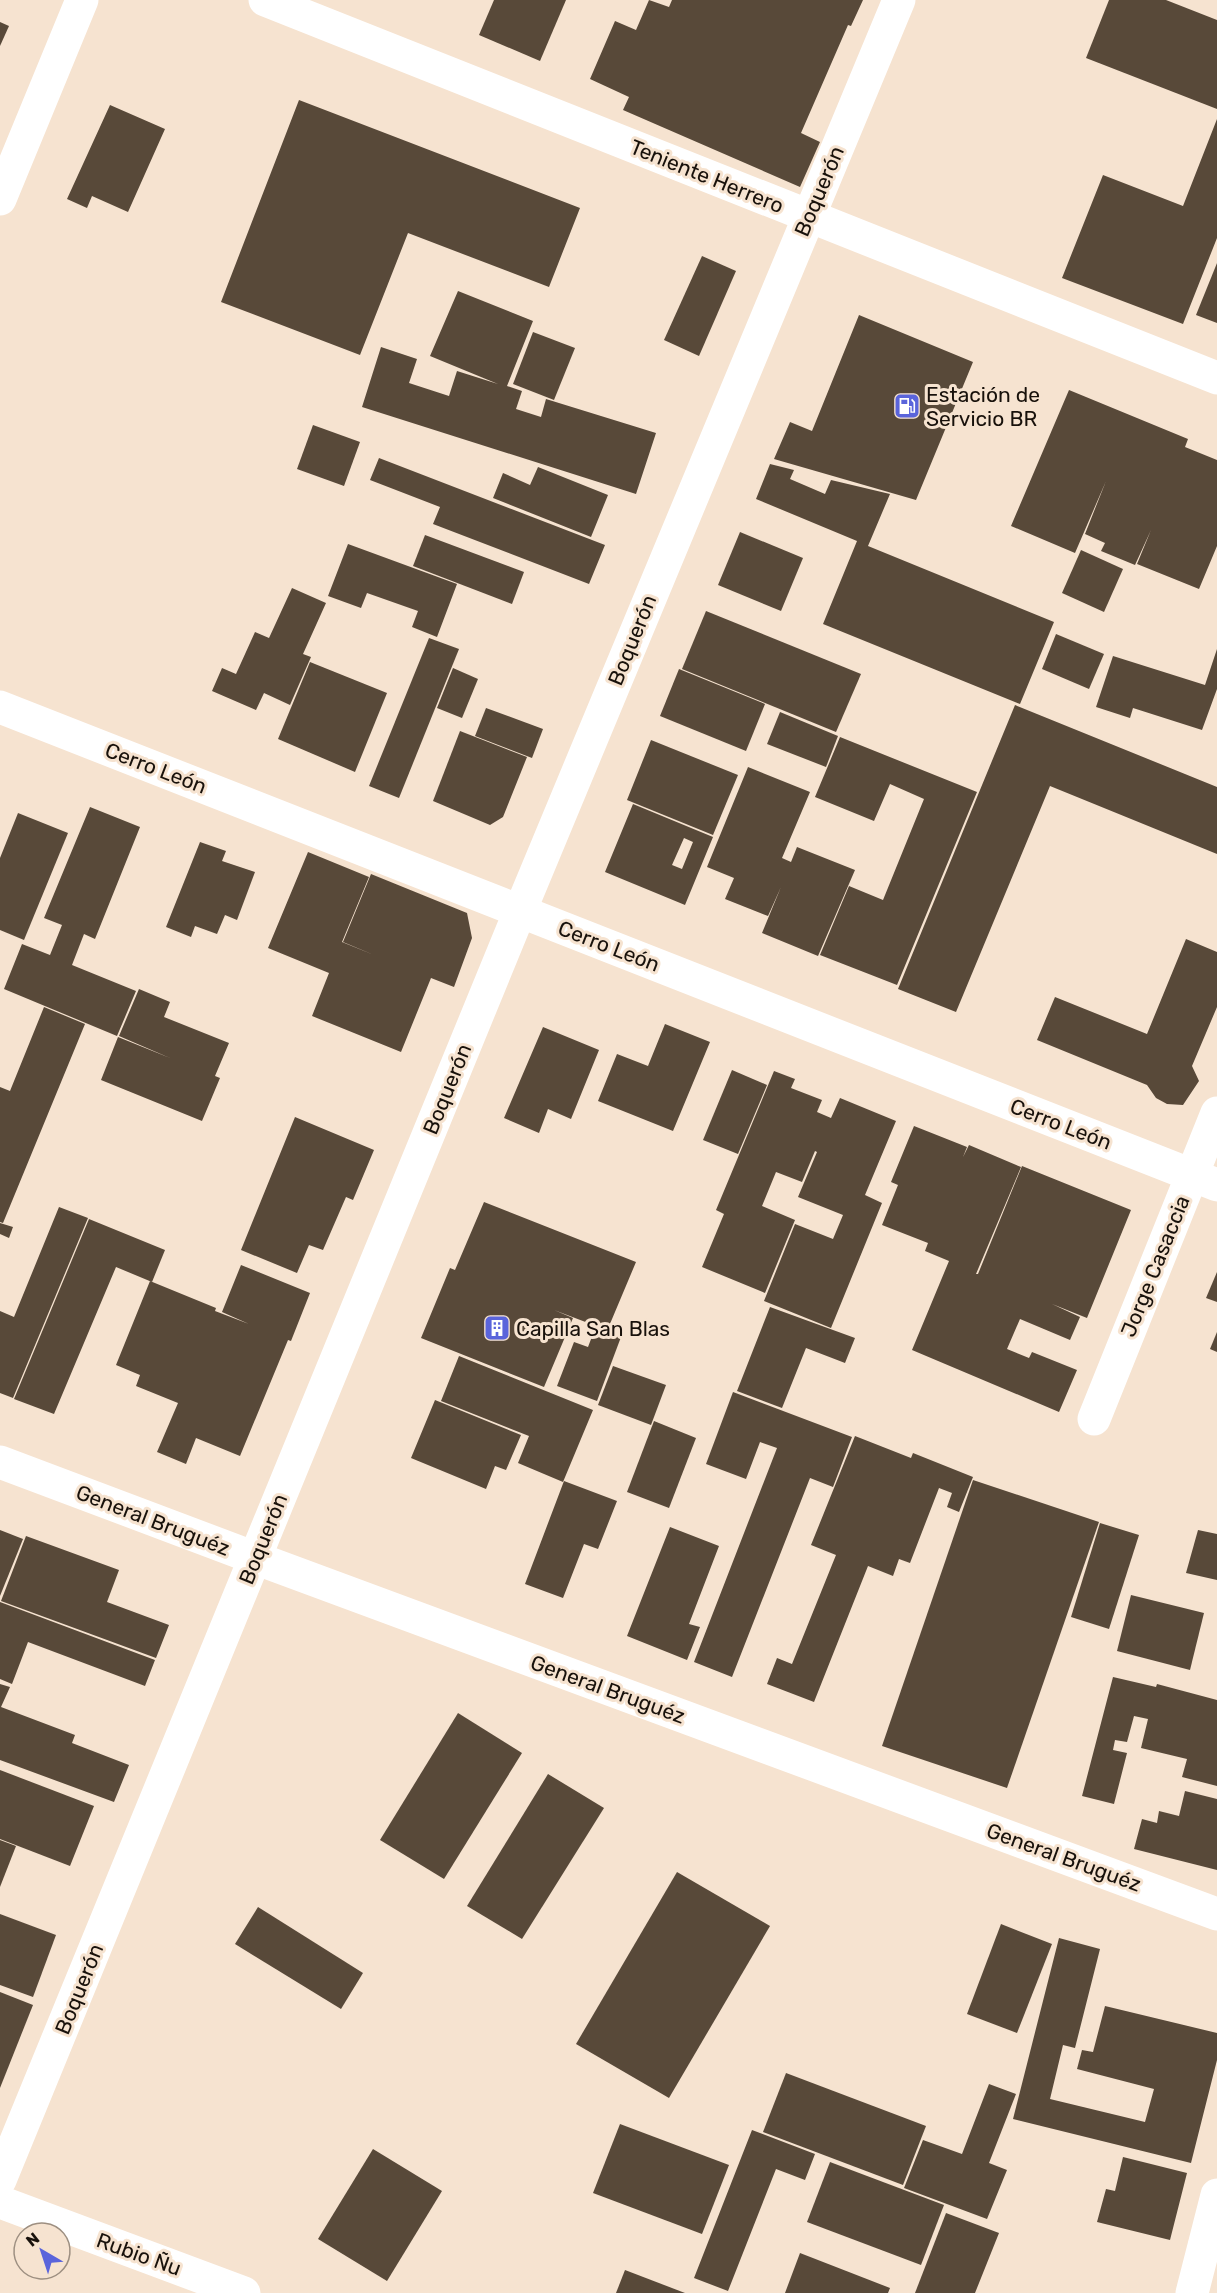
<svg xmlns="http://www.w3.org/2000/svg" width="1217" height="2293" font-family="Rubik,sans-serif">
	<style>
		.building { fill: #584939; fill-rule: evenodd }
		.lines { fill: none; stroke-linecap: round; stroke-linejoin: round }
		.street { stroke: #fff; stroke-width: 33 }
		.secondary { stroke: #fff; stroke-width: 33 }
		.labels { text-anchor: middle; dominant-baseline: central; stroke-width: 6; stroke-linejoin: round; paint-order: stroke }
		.street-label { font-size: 21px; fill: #18110b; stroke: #f6e3d0 }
		.poi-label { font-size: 21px; fill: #18110b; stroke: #f6e3d0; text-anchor: start }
	</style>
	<rect width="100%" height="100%" fill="#f6e3d0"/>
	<g class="building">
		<polygon points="494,0 566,0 540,61 479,35"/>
		<polygon points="649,0 669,7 672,0 863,0 851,26 848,25 801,133 820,142 800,187 623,110 629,97 590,79 615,21 636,30"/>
		<polygon points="1109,0 1166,0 1217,20 1217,109 1086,58"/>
		<polygon points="0,22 9,26 0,46"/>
		<polygon points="299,100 580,208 549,287 408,233 360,355 221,302"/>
		<polygon points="110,105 165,129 128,212 92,196 87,208 67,199"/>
		<polygon points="1217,119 1217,238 1183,324 1062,278 1103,175 1183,206"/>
		<polygon points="702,256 736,271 699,356 664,340"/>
		<polygon points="1217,263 1217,323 1196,315"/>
		<polygon points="458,291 533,321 507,386 522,391 516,409 541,417 546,399 656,433 636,494 362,407 381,347 417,359 409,383 449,396 457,371 498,384 430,356"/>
		<polygon points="859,315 973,362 916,500 774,459 790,422 812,431"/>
		<polygon points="533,332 575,348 554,400 513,384"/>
		<polygon points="1069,390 1188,439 1185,447 1217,460 1217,546 1199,589 1137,564 1151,530 1135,565 1101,551 1105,543 1085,534 1106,481 1075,553 1011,526"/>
		<polygon points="313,425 360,442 344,486 297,469"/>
		<polygon points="379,458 605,545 589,584 433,524 440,507 370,480"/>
		<polygon points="770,464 794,470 790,479 825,494 831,480 890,494 868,546 1054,622 1020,704 823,624 857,541 756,499"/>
		<polygon points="538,467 608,495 591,537 493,498 503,473 530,485"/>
		<polygon points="740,532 803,558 781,611 718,585"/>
		<polygon points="425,535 524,572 512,604 413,566"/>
		<polygon points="348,544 457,584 437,637 412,627 418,611 367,593 361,608 328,596"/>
		<polygon points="1081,550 1123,569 1104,612 1062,593"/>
		<polygon points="292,588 326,603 303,654 311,657 290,705 264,693 256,710 212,691 222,668 236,674 255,632 269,638"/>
		<polygon points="706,611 861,674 836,732 682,669"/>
		<polygon points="1056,634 1104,654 1089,689 1042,669"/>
		<polygon points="429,638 459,649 399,798 369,786"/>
		<polygon points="1217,649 1217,689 1202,730 1133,708 1130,718 1096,707 1113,656 1205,685"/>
		<polygon points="310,662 387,693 355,772 278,739"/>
		<polygon points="453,668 478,679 462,718 437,708"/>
		<polygon points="679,669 765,704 746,751 660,716"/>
		<polygon points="1015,705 1217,787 1217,854 1050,786 956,1012 898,989"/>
		<polygon points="486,708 543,729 532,758 475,736"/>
		<polygon points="780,712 838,736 826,767 767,744"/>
		<polygon points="460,731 527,757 503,817 490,825 433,801"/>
		<polygon points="840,737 977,792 897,985 820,955 849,886 883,900 924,799 890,784 874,821 815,797"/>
		<polygon points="651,740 738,775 713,835 627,800"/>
		<polygon points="748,767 810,792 782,858 791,862 797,847 855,870 818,956 762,933 781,887 768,916 725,899 734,878 707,867"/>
		<path d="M 633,804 L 713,837 L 685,905 L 605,872 ZM 684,838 L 693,842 L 682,869 L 672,865 Z"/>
		<polygon points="90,807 140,827 95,939 84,934 72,965 136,991 117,1036 4,989 22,944 50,955 62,925 44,918"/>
		<polygon points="18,813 68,833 24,940 0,930 0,858"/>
		<polygon points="200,842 226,851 222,861 255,872 237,920 225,915 217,934 195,926 191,937 166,927"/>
		<polygon points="308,852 369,877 342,942 374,955 343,942 371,874 467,913 472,938 454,987 431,978 401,1052 312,1016 329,973 268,948"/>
		<polygon points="1186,939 1217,952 1217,1007 1192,1066 1199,1081 1183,1105 1167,1104 1156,1098 1147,1085 1037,1040 1055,997 1147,1034"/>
		<polygon points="139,989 170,1002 164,1017 229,1043 215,1076 220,1078 202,1121 101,1080 118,1037 170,1058 119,1036"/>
		<polygon points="44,1007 85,1024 3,1223 0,1222 0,1087 10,1091"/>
		<polygon points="665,1024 710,1042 673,1131 598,1101 617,1054 648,1066"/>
		<polygon points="543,1027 599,1050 571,1119 548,1109 539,1133 504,1118"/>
		<polygon points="732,1070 767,1085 738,1154 703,1140"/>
		<polygon points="774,1071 795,1079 791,1088 822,1100 817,1112 831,1118 840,1098 896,1121 865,1195 882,1203 831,1328 764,1301 795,1224 833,1239 843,1215 798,1197 817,1152 815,1151 802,1182 776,1172 762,1206 795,1220 765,1293 702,1267 724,1214 716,1210"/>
		<polygon points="295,1117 374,1150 353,1200 346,1197 323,1250 309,1245 297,1273 241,1250"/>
		<polygon points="914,1126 967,1147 963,1157 969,1145 1021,1167 976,1274 978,1274 1022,1166 1131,1210 1087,1318 1052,1304 1080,1317 1070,1340 1020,1319 1007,1349 1029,1358 1032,1352 1077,1370 1059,1412 912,1350 949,1261 925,1251 928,1243 882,1225 898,1185 891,1182"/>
		<polygon points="484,1202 636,1262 607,1331 621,1337 597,1401 557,1386 574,1342 588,1347 596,1326 554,1310 573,1318 544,1387 421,1338 450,1268 455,1270"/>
		<polygon points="59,1207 88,1218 13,1398 0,1393 0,1311 14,1317"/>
		<polygon points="89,1219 165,1250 152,1282 116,1267 54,1414 14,1399"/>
		<polygon points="0,1223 13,1227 9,1238 0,1234"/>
		<polygon points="241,1265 310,1293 291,1341 288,1340 240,1456 196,1438 186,1464 157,1452 178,1403 136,1386 140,1375 116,1365 150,1281 216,1308 215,1311 249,1324 222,1312"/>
		<polygon points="1217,1272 1217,1302 1206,1298"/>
		<polygon points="770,1307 855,1338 845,1363 806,1348 782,1408 737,1391"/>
		<polygon points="1217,1332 1217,1352 1210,1349"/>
		<polygon points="459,1356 593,1410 563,1482 518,1463 529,1436 441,1401"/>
		<polygon points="613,1366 666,1385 651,1425 598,1405"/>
		<polygon points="733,1392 852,1437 833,1487 810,1478 732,1677 694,1662 777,1448 760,1442 746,1479 706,1464"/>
		<polygon points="435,1400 521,1435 506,1470 495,1466 486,1489 411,1458"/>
		<polygon points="654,1421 696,1438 669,1508 627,1492"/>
		<polygon points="855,1436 911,1458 913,1453 973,1477 959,1512 947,1507 952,1493 939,1488 910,1563 899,1559 893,1576 868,1566 814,1702 767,1684 777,1658 792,1664 836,1555 811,1545"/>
		<polygon points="973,1480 1099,1522 1007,1788 882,1746"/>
		<polygon points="564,1481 617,1501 598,1549 584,1544 563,1598 525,1584"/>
		<polygon points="1100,1523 1139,1535 1109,1629 1071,1617"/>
		<polygon points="670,1527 719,1546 689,1624 700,1627 687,1660 627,1636"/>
		<polygon points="0,1530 23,1539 0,1596"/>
		<polygon points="1198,1530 1217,1534 1217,1580 1186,1573"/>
		<polygon points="26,1536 119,1570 107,1602 169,1625 156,1658 1,1601"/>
		<polygon points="1131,1595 1204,1613 1190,1670 1117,1651"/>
		<polygon points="0,1602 155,1660 145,1686 28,1642 12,1684 0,1679"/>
		<polygon points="1113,1677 1156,1687 1157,1684 1217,1700 1217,1786 1182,1777 1187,1759 1141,1748 1148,1719 1134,1716 1127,1742 1115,1740 1113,1750 1127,1753 1114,1804 1082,1796"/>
		<polygon points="0,1684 10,1687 1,1707 75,1735 72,1743 129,1765 114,1802 0,1760"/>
		<polygon points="458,1713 522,1753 444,1879 380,1840"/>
		<polygon points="0,1770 94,1806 70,1866 0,1839"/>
		<polygon points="548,1774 604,1808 522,1939 467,1906"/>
		<polygon points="1185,1791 1217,1799 1217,1870 1134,1849 1142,1819 1157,1823 1159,1811 1179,1816"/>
		<polygon points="0,1840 16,1846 0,1887"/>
		<polygon points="677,1872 770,1926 669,2098 576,2044"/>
		<polygon points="258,1907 363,1973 341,2009 235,1944"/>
		<polygon points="0,1914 56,1935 33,1997 0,1985"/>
		<polygon points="1001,1924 1052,1944 1017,2033 967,2014"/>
		<polygon points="1059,1938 1100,1949 1075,2048 1063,2045 1050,2099 1145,2122 1154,2089 1077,2069 1082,2050 1093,2052 1105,2006 1217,2033 1217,2060 1191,2163 1013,2119"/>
		<polygon points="0,1992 33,2005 0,2088"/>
		<polygon points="786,2073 926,2126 903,2185 763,2132"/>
		<polygon points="989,2084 1016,2094 989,2163 1007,2170 987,2219 904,2188 923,2140 962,2154"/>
		<polygon points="620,2124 729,2165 702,2234 593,2193"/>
		<polygon points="752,2130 815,2154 805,2180 776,2169 728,2291 694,2278"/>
		<polygon points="373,2149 442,2191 387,2281 318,2239"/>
		<polygon points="1123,2157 1187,2173 1170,2240 1097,2222 1106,2189 1115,2191"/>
		<polygon points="830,2162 944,2205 921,2265 807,2222"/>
		<polygon points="946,2213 999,2233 975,2293 915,2293"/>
		<polygon points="800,2253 890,2288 888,2293 785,2293"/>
		<polygon points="625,2270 685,2293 616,2293"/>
	</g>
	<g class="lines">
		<g class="street">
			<polyline points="265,0 1217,378"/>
			<polyline points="0,199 82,0"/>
			<polyline points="1094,1419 1217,1113"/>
			<polyline points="0,1462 255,1558 1217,1914"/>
			<polyline points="0,2180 520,911 899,0"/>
			<polyline points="0,2202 244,2293"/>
			<polyline points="1192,2293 1217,2195"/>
		</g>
		<polyline class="secondary" points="0,707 1217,1185"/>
	</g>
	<defs>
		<g id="fuel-square" transform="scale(1.35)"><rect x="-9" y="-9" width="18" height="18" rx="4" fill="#5a64db" stroke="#f6e3d0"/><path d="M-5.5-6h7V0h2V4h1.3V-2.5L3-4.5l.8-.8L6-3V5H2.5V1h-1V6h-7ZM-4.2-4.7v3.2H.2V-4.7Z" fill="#fff"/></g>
		<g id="building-square" transform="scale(1.35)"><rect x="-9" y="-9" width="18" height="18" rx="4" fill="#5a64db" stroke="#f6e3d0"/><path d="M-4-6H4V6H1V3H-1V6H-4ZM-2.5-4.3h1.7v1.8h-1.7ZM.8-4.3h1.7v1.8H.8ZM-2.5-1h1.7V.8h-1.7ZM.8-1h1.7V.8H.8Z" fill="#fff"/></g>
	</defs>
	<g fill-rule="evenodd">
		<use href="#fuel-square" x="907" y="406"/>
		<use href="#building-square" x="497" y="1328"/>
	</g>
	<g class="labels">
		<g class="street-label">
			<text transform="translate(707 176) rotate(22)">Teniente Herrero</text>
			<text transform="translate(819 191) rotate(-67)">Boquerón</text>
			<text transform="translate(632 640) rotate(-68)">Boquerón</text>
			<text transform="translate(156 768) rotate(21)">Cerro León</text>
			<text transform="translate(609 946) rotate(21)">Cerro León</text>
			<text transform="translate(447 1089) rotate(-68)">Boquerón</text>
			<text transform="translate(1061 1124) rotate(21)">Cerro León</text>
			<text transform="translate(1155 1266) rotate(-68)">Jorge Casaccia</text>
			<text transform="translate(153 1520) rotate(21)">General Bruguéz</text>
			<text transform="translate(263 1539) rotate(-68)">Boquerón</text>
			<text transform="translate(608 1689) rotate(20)">General Bruguéz</text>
			<text transform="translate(1064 1857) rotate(20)">General Bruguéz</text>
			<text transform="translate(79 1989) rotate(-68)">Boquerón</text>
			<text transform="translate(139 2254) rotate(20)">Rubio Ñu</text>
		</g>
		<g class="poi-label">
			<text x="926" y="394">Estación de<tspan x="926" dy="24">Servicio BR</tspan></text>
			<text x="516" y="1328">Capilla San Blas</text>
		</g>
	</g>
	<g transform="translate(42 2251) rotate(321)"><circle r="28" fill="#f6e3d0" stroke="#9d8f81" stroke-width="1.5"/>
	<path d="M0-4.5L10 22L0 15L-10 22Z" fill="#5a64db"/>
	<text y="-9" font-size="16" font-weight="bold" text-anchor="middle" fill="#18110b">N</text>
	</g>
</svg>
